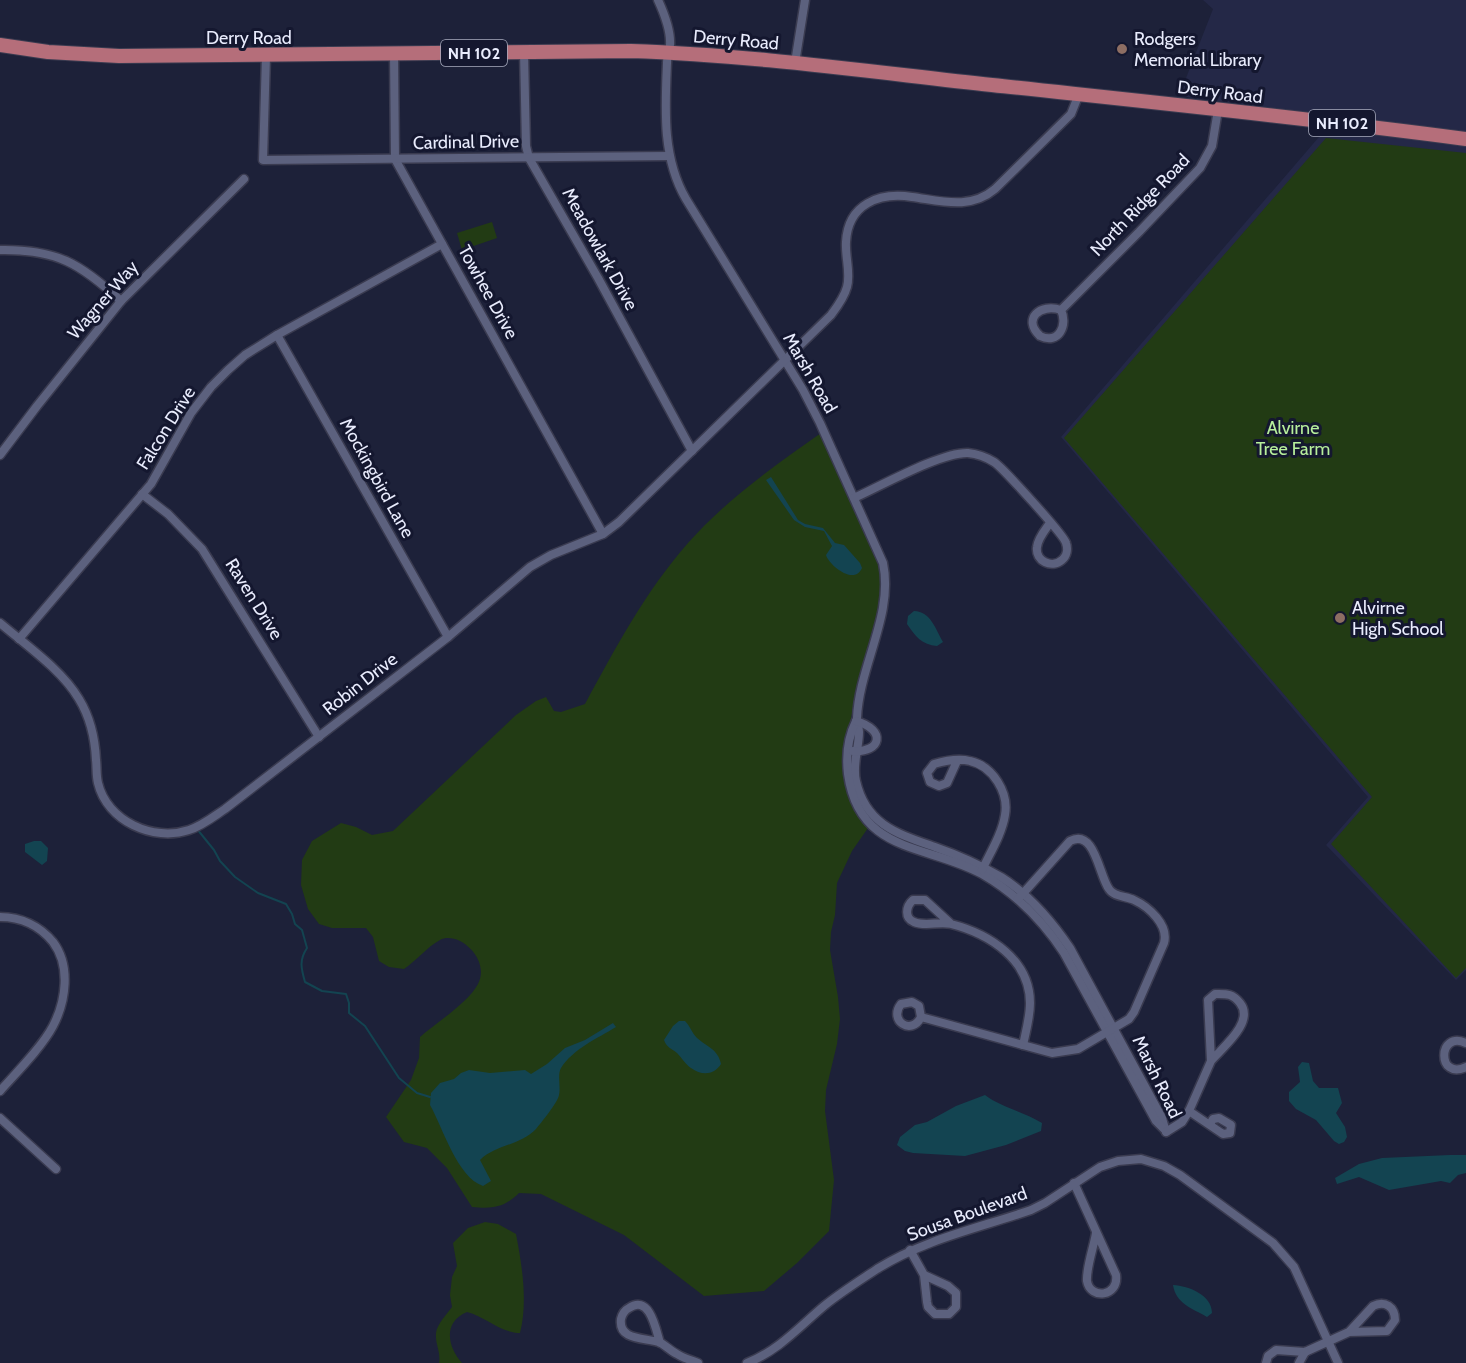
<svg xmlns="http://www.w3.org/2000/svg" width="1466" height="1363" font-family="Cabin,sans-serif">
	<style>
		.built { fill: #242847 }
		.green { fill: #223b14 }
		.water { fill: #134451 }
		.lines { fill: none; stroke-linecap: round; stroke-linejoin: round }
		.stream { stroke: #134451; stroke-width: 2 }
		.minor-casing { stroke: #3a3b50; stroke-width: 11 }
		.primary-casing { stroke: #3a3b50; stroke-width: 16 }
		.minor { stroke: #5c617e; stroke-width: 8 }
		.primary { stroke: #b56e7a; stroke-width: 14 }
		.education-dot { fill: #8d6e63; stroke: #14172f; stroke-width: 2 }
		.labels { text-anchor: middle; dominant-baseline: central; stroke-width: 6; stroke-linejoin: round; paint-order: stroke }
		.shield { fill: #14172f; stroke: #a9acbf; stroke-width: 1.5 }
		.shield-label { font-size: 16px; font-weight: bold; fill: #e9ecfd }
		.street-label { font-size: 18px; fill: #e9ecfd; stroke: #14172f }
		.poi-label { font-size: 18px; fill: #e9ecfd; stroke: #14172f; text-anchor: start }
		.park-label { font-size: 18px; fill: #b7ef9c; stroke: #14172f }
	</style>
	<rect width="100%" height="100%" fill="#1d2139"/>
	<polygon class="built" points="1203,0 1466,0 1466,970 1456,980 1326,845 1368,797 1061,437 1337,116 1179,96 1213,9"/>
	<g class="green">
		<polygon points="1326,138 1466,153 1466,968 1456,978 1331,844 1372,797 1064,438"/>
		<polygon points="492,222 497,238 462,250 457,233"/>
		<path d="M 821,433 L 852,499 L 881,568 C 884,595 875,620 868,646 C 858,684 848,720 847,759 C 847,787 848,805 868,828 L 852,851 L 837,883 L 835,915 L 831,932 L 830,950 L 838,997 L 840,1019 L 837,1044 L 826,1090 L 825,1111 L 834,1180 L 829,1231 L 797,1263 L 764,1291 L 704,1296 L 624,1235 L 541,1194 L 519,1193 C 504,1208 492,1209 472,1207 L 447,1168 L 427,1148 L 404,1142 L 386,1117 L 411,1080 L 419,1058 L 420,1037 C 437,1022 468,1003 478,984 C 491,959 458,930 440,940 C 427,947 416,961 404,969 L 389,967 L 379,961 L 373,937 L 366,928 L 332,928 L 319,924 L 308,909 L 301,885 L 302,860 L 312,841 L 341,823 L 356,827 L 372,835 L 393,831 L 516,715 L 536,701 L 546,697 L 554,711 L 561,712 L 585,704 C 616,647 645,592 688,543 C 726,500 774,466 821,433 Z"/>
		<path d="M 485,1222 L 498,1224 L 516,1234 C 522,1265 528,1302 520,1333 C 501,1333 486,1317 467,1312 C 443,1322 447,1346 462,1363 L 439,1363 C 441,1352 435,1344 436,1333 C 437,1324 447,1314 452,1307 L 450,1295 L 452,1277 L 457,1266 L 453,1243 L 468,1228 Z"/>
	</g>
	<g class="water">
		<path d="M 771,477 L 798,520 L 805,524 L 823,528 L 835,543 L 844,545 L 860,563 L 862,568 C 854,586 829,565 826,555 L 832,546 L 824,531 L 805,527 L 794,520 L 766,480 Z"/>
		<path d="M 914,611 C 931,612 935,628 943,642 L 937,646 C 922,645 915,636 907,624 L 908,616 Z"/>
		<polygon points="34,841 41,841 48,848 47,861 42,865 25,852 25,844"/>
		<path d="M 679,1021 L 685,1021 C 690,1026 692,1033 697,1038 C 707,1047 718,1049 721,1064 C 714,1075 702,1076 691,1068 C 686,1065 682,1058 677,1053 C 671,1048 667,1048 664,1040 L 673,1026 Z"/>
		<path d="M 613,1023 L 616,1027 C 598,1038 573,1049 561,1068 C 557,1075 561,1087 559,1095 C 558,1102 541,1123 536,1129 C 521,1145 495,1145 480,1160 L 491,1181 L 483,1186 C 457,1177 443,1128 430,1105 L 431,1093 L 440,1083 L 454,1079 L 461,1073 L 469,1070 L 490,1073 L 525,1070 L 531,1074 L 547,1064 L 565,1048 L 585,1040 Z"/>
		<polygon points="1302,1062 1309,1063 1313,1081 1319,1088 1338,1088 1342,1103 1336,1113 1345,1127 1347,1137 1344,1142 1339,1144 1334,1141 1316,1120 1296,1109 1289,1101 1289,1092 1300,1082 1298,1067"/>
		<path d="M 985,1095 C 1002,1108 1023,1111 1042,1123 L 1041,1131 L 1006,1145 L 965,1156 L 913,1153 L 905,1151 L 897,1145 L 900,1137 L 915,1125 L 927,1122 L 956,1106 Z"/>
		<polygon points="1450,1155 1466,1155 1466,1173 1458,1175 1450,1183 1441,1181 1389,1190 1359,1177 1337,1184 1335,1178 1359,1164 1382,1158"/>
		<path d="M 1173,1285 C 1189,1286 1212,1295 1212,1313 L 1207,1317 C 1192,1308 1176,1304 1173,1285 Z"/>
	</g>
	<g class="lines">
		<path class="stream" d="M 197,829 L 214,850 L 220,861 L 235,877 L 258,893 L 286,904 L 292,914 L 295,924 L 302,930 L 307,948 C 299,960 301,968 305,982 L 322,991 L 346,994 L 349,1003 L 349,1013 L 365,1026 L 399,1078 L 417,1093 L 430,1097"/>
		<g class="minor-casing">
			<g id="minor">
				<path d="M 658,0 C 664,13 671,30 670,45 C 669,51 667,57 667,63 C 665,109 662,158 686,199 L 803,390 L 820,423 L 883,563 C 894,615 859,666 857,718 C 856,723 859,727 859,732 C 859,748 852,765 856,781 C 866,825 898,834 935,847 C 958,855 980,865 1001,877 C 1030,895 1051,920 1070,948 L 1162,1118 L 1166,1132"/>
				<polyline points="524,52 526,146 529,158 598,278 692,451"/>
				<polyline points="394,53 395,159 603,534"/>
				<polyline points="266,56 263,160 669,156"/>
				<polyline points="795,63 805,0"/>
				<path d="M 0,250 C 57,249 81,264 121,301"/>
				<path d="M 1061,310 C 1068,325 1059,345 1040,336 C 1022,319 1040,303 1061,310 L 1139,232 L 1200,168 L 1212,146 L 1218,110"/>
				<polyline points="277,335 448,637"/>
				<polyline points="0,455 37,406 121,301 244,179"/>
				<polyline points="142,494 168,514 202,549 319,737"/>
				<path d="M 854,498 C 881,486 941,452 968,453 C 977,454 986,457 994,462 C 1002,467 1064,535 1066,543 C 1068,549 1067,556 1062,560 C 1052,569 1035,561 1037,547 C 1038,538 1045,530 1050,523"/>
				<path d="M 0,623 C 26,645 62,670 79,699 C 90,717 95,738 96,760 C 97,768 96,775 98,783 C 107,821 153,842 189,830 C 202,826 213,817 225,809 L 448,637 L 530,567 L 551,555 L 603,534 L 619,522 L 831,315 C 837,307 844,298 847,287 C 851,273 845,257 846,242 C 848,204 879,192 912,197 C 942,201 970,210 995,189 L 1071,114 L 1079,94"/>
				<polyline points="19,639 151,484 191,413 211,387 228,370 245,355 277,335 442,244"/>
				<path d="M 856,721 C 848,737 846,757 848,774 C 859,854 927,844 982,874 C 1015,893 1043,921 1064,953 L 1156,1121 L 1164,1129"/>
				<path d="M 853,751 C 881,753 887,730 856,721"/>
				<path d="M 957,761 L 947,783 L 939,786 L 930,782 L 927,773 L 934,764 C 944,761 959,758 970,761 C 993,766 1009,793 1005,815 C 1002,834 990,853 982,870"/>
				<path d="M 0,917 C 21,917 40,926 53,942 C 71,966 66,1001 53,1026 C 42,1047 16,1073 0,1091"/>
				<path d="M 950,923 L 925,900 L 913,900 C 906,906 904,918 914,922 C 925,927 940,921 951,924 C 990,934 1030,960 1030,1003 C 1030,1017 1026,1031 1023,1045"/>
				<path d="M 921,1017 L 919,1006 L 912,1002 L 901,1004 C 888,1021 912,1036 921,1017 L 1052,1053 L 1078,1049 L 1129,1019 L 1134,1012 L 1164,943 C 1169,925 1149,907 1134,900 C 1126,896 1114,897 1109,889 C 1099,876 1095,828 1070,841 L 1018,899"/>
				<path d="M 1466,1043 C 1437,1030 1437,1081 1466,1067"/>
				<polyline points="1189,1111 1223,1134 1230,1133 1231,1125 1219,1118 1213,1119 1210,1124"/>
				<polyline points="0,1118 56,1169"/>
				<path d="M 1166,1132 L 1182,1122 L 1189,1111 L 1211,1061 L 1208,1000 L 1215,994 C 1226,994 1232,993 1240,1003 C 1255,1022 1223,1047 1211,1061"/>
				<path d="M 1074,1183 L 1116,1275 C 1119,1297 1090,1300 1087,1281 C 1086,1268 1094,1246 1096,1233"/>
				<polyline points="910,1250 924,1275 927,1302 928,1307 935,1314 949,1314 956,1307 956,1293 948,1286 924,1275"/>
				<path d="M 660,1343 C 656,1330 650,1294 629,1308 C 625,1310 622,1315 621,1319 C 618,1342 648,1337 661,1343 C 666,1346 671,1351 677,1354 C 683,1358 691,1360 698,1363"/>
				<path d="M 747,1363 C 778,1351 799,1327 824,1306 C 840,1293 859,1281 877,1269 C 925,1239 979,1228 1031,1210 L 1045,1203 L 1100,1167 L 1118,1161 L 1141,1159 L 1164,1166 L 1180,1175 L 1273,1243 L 1294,1267 L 1338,1363"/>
				<path d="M 1266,1363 L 1268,1356 L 1276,1350 L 1305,1352 L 1349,1332 L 1387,1331 L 1395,1320 C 1395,1307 1385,1300 1373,1306 L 1349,1332"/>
				<polyline points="1299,1363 1305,1352"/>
			</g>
		</g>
		<g class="primary-casing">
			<path id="primary" d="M 0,45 L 48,52 L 119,56 L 631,51 C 752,55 872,72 992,85 C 1150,102 1309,118 1466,139"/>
		</g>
		<use href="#minor" class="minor"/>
		<use href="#primary" class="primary"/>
	</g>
	<g class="education-dot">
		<circle cx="1122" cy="49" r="6"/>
		<circle cx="1340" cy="618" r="6"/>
	</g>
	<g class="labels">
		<g class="shield">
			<rect x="441" y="40" width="66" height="26" rx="4.5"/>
			<rect x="1309" y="110" width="66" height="26" rx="4.5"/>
		</g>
		<g class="shield-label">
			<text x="474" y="53">NH 102</text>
			<text x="1342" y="123">NH 102</text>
		</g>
		<g class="street-label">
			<text x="249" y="38">Derry Road</text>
			<text transform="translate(736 40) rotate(5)">Derry Road</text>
			<text transform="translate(1220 92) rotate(7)">Derry Road</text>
			<text transform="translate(466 142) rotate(-1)">Cardinal Drive</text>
			<text transform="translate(1140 205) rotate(-46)">North Ridge Road</text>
			<text transform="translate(600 249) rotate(61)">Meadowlark Drive</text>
			<text transform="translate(488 292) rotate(61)">Towhee Drive</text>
			<text transform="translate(103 300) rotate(-49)">Wagner Way</text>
			<text transform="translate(810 373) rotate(60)">Marsh Road</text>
			<text transform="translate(166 428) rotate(-58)">Falcon Drive</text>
			<text transform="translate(377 478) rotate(61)">Mockingbird Lane</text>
			<text transform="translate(254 599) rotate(58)">Raven Drive</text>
			<text transform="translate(360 684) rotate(-38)">Robin Drive</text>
			<text transform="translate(1157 1077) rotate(64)">Marsh Road</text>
			<text transform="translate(967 1214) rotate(-20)">Sousa Boulevard</text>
		</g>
		<g class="poi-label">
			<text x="1134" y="39">Rodgers<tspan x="1134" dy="21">Memorial Library</tspan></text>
			<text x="1352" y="608">Alvirne<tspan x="1352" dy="21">High School</tspan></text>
		</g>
		<g class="park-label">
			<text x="1293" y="428">Alvirne<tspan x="1293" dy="21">Tree Farm</tspan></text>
		</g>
	</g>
</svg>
